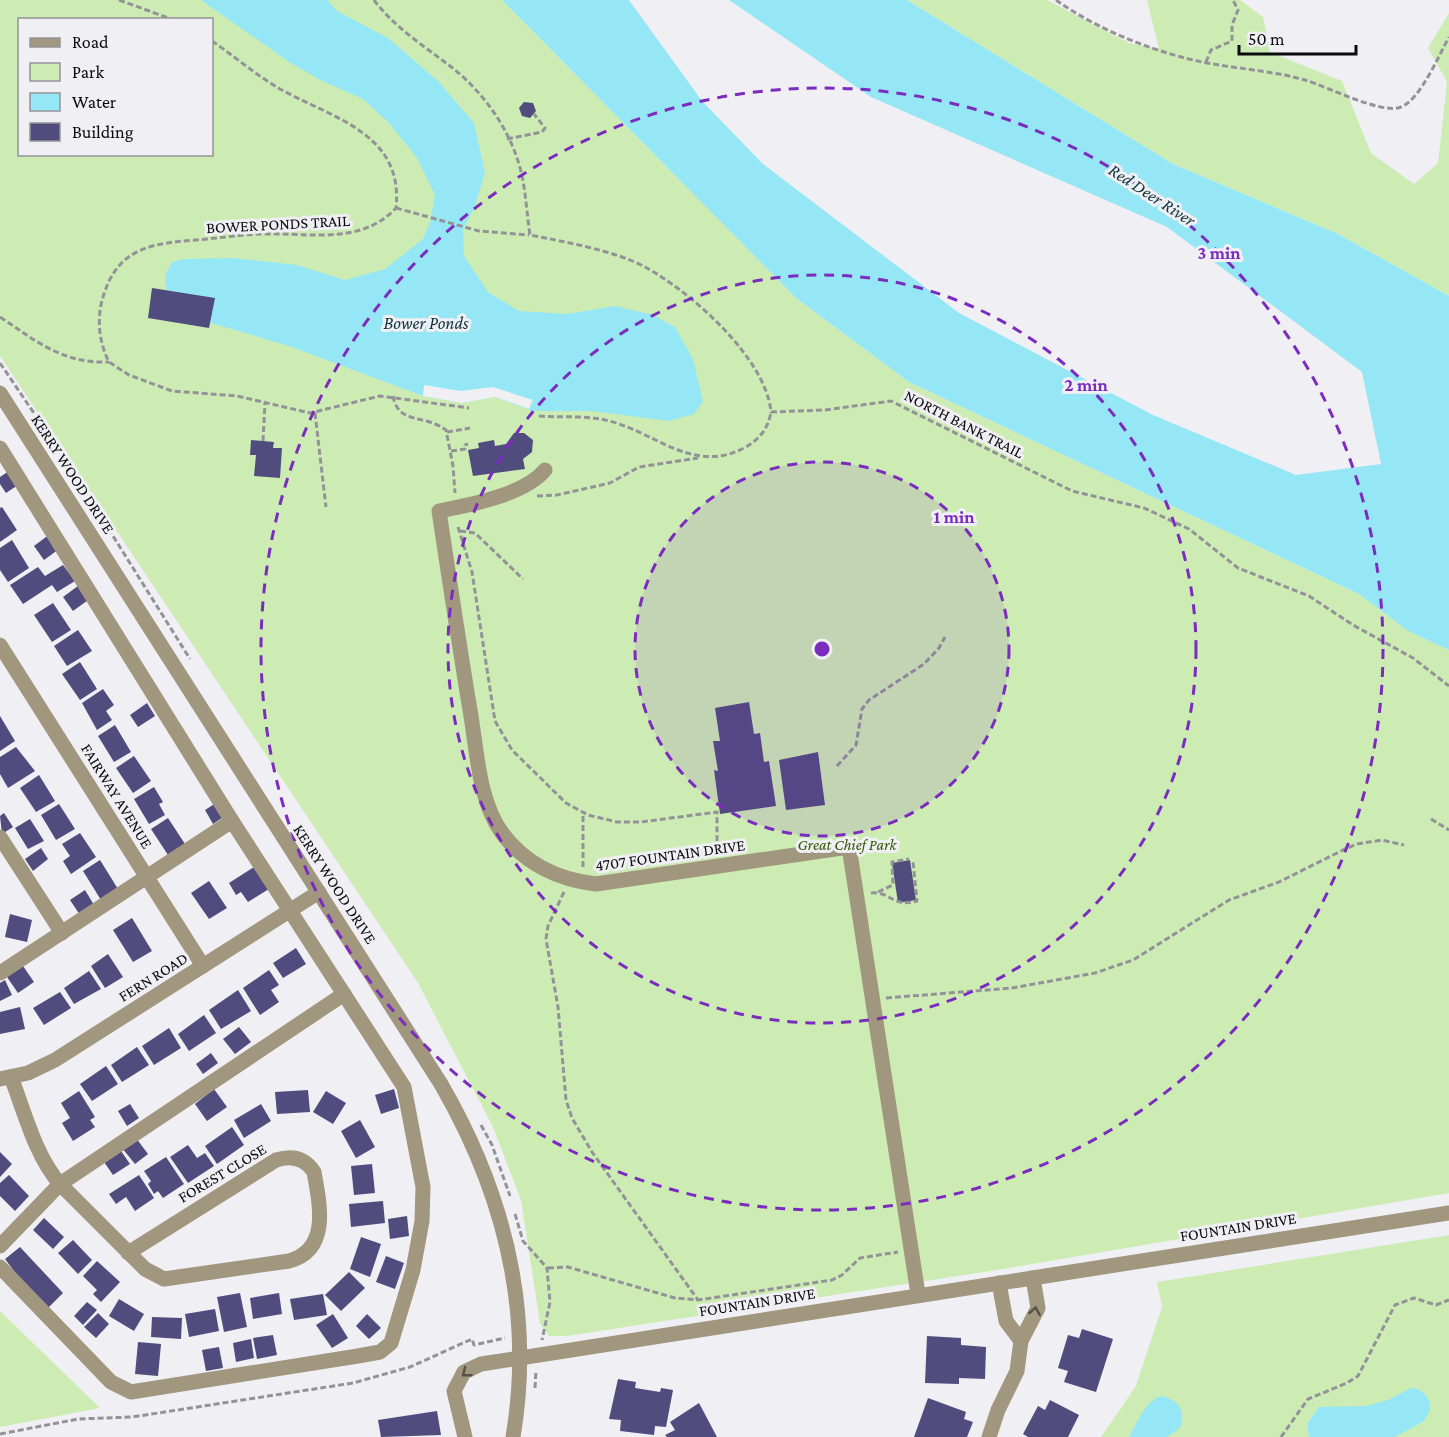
<svg xmlns="http://www.w3.org/2000/svg" width="1449" height="1437" font-family="'Crimson Pro',serif">
	<style>
		.green { fill: #cdecb4; fill-rule: evenodd }
		.water { fill: #96e7f6 }
		.pier { fill: #efeff4 }
		.building { fill: #504c7e }
		.lines { fill: none; stroke-linecap: round; stroke-linejoin: round }
		.path { stroke: #939397; stroke-width: 3; stroke-dasharray: 6 3; stroke-linecap: butt }
		.minor { stroke: #a1967e; stroke-width: 15 }
		.oneway { stroke: #565046 }
		.ring { fill: none; stroke: #7b2cbf; stroke-width: 3; stroke-dasharray: 10 8 }
		.labels { text-anchor: middle; dominant-baseline: central; stroke-width: 6; stroke-linejoin: round; paint-order: stroke }
		.street-label { font-size: 16px; fill: #0b0b0d; stroke: #efeff4 }
		.park-label { font-size: 16px; font-style: italic; fill: #355804; stroke: #efeff4 }
		.water-label { font-size: 18px; font-style: italic; fill: #0c343a; stroke: #efeff4 }
		.centre { fill: #7b2cbf; stroke: #efeff4; stroke-width: 3 }
		.ring-label { font-size: 18px; text-anchor: middle; font-weight: bold; fill: #7b2cbf; stroke: #efeff4; stroke-width: 6; stroke-linejoin: round; paint-order: stroke }
	</style>
	<rect width="100%" height="100%" fill="#efeff4"/>
	<g class="green">
		<path d="M 0,0 L 502,0 L 796,298 L 909,382 L 1359,594 L 1408,631 L 1449,650 L 1449,1193 L 991,1271 L 567,1336 L 549,1336 L 540,1323 L 521,1200 L 493,1127 L 418,983 L 0,356 ZM 20,20 L 212,20 L 212,154 L 20,154 Z"/>
		<polygon points="907,0 1047,0 1129,43 1159,49 1147,0 1240,0 1263,17 1270,52 1342,81 1371,153 1414,184 1438,163 1447,82 1428,48 1449,13 1449,296 1338,234 1173,164"/>
		<polygon points="1449,1235 1449,1437 1101,1437 1136,1386 1162,1307 1157,1282"/>
		<polygon points="0,1311 100,1408 0,1427"/>
	</g>
	<g class="water">
		<polygon points="201,0 327,0 337,11 388,38 439,82 474,123 485,172 475,206 463,230 464,256 488,292 519,311 567,314 615,306 653,315 675,327 693,359 703,401 694,414 669,421 591,411 532,411 495,397 462,403 423,396 289,346 184,315 167,294 165,276 172,262 184,259 232,258 297,265 345,280 385,269 423,239 430,223 435,195 417,158 389,123 363,99 322,81 289,62"/>
		<polygon points="502,0 629,0 702,101 763,164 959,313 1153,415 1296,475 1381,464 1362,372 1167,227 871,97 729,0 907,0 1173,164 1338,234 1449,296 1449,650 1408,631 1359,594 909,382 796,298"/>
		<path d="M 1411,1388 C 1422,1388 1432,1398 1430,1410 L 1424,1421 L 1395,1437 L 1309,1437 L 1307,1424 L 1319,1407 L 1366,1406 L 1388,1400 Z"/>
		<path d="M 1161,1396 C 1178,1399 1187,1412 1180,1428 L 1167,1437 L 1129,1437 C 1137,1423 1145,1401 1161,1396 Z"/>
	</g>
	<polygon class="pier" points="424,385 461,391 493,387 533,400 529,409 495,397 462,403 423,396"/>
	<g class="building">
		<polygon points="524,102 533,103 536,111 530,118 522,116 519,108"/>
		<polygon points="152,288 215,298 209,328 148,318"/>
		<polygon points="514,433 524,433 533,440 532,452 523,459 525,469 473,476 468,450 479,448 478,443 494,440 495,446 506,444"/>
		<polygon points="251,440 274,442 273,448 282,448 280,478 254,476 256,455 250,455"/>
		<polygon points="9,471 18,485 6,493 0,484 0,477"/>
		<polygon points="2,507 17,530 0,542 0,508"/>
		<polygon points="50,534 59,549 44,560 34,546"/>
		<polygon points="12,540 29,568 8,582 0,570 0,548"/>
		<polygon points="63,565 75,581 57,592 52,585 23,604 10,585 38,567 45,576"/>
		<polygon points="82,583 91,598 73,611 63,597"/>
		<polygon points="53,603 71,630 52,642 34,615"/>
		<polygon points="78,630 92,651 67,666 54,646"/>
		<polygon points="80,662 97,689 80,700 62,674"/>
		<polygon points="103,689 114,705 106,711 112,720 97,730 82,703"/>
		<polygon points="749,702 754,734 760,733 764,762 769,761 776,806 720,814 714,770 718,771 713,741 720,741 715,708"/>
		<polygon points="147,703 155,716 138,727 130,715"/>
		<polygon points="0,716 15,741 0,751"/>
		<polygon points="115,725 131,752 114,762 98,736"/>
		<polygon points="16,747 35,771 8,788 0,774 0,757"/>
		<polygon points="818,752 825,805 786,810 779,760"/>
		<polygon points="134,756 151,781 133,793 116,768"/>
		<polygon points="39,775 55,801 36,812 20,788"/>
		<polygon points="154,787 163,802 159,804 165,815 149,824 134,799"/>
		<polygon points="219,801 228,814 213,824 205,810"/>
		<polygon points="59,804 75,829 56,840 41,815"/>
		<polygon points="4,813 13,827 2,834 0,816"/>
		<polygon points="168,818 185,844 168,855 151,829"/>
		<polygon points="30,819 44,841 28,849 15,828"/>
		<polygon points="80,833 96,857 71,874 63,861 70,856 62,844"/>
		<polygon points="41,848 48,859 33,871 25,859"/>
		<polygon points="100,860 118,889 101,900 83,871"/>
		<polygon points="910,860 916,900 898,903 892,863"/>
		<polygon points="254,867 269,889 248,902 241,892 236,895 229,883"/>
		<polygon points="209,881 227,908 209,919 191,893"/>
		<polygon points="85,890 94,905 80,915 70,900"/>
		<polygon points="10,914 32,920 27,942 5,937"/>
		<polygon points="132,918 152,951 133,962 113,930"/>
		<polygon points="296,948 306,964 283,978 273,963"/>
		<polygon points="108,954 123,977 105,988 91,966"/>
		<polygon points="23,966 34,982 18,993 7,977"/>
		<polygon points="269,970 279,985 271,990 279,1002 260,1015 243,988"/>
		<polygon points="89,971 101,989 74,1004 64,988"/>
		<polygon points="5,980 12,995 0,1001 0,983"/>
		<polygon points="238,990 251,1011 221,1029 209,1010"/>
		<polygon points="60,992 71,1008 44,1025 33,1008"/>
		<polygon points="20,1007 25,1029 0,1034 0,1012"/>
		<polygon points="204,1015 216,1033 189,1051 178,1034"/>
		<polygon points="239,1027 251,1042 235,1054 223,1039"/>
		<polygon points="169,1028 181,1048 154,1065 142,1046"/>
		<polygon points="137,1047 149,1065 122,1082 111,1065"/>
		<polygon points="211,1053 218,1063 203,1074 196,1064"/>
		<polygon points="106,1066 118,1084 92,1101 80,1084"/>
		<polygon points="214,1089 227,1107 207,1121 195,1104"/>
		<polygon points="394,1089 399,1108 381,1114 375,1095"/>
		<polygon points="308,1090 310,1112 277,1114 275,1092"/>
		<polygon points="79,1091 95,1117 90,1120 95,1127 73,1141 62,1123 70,1118 61,1103"/>
		<polygon points="326,1091 346,1103 333,1124 313,1112"/>
		<polygon points="130,1104 139,1118 127,1126 118,1111"/>
		<polygon points="261,1104 271,1121 244,1138 234,1120"/>
		<polygon points="360,1120 375,1147 356,1158 341,1131"/>
		<polygon points="232,1127 244,1145 217,1164 205,1146"/>
		<polygon points="136,1138 148,1154 135,1164 122,1148"/>
		<polygon points="188,1145 197,1158 205,1153 214,1166 188,1183 170,1157"/>
		<polygon points="119,1148 130,1164 113,1175 102,1159"/>
		<polygon points="0,1152 12,1164 0,1177"/>
		<polygon points="166,1157 184,1184 163,1198 158,1191 154,1194 148,1184 151,1181 144,1171"/>
		<polygon points="372,1164 375,1193 354,1195 351,1166"/>
		<polygon points="9,1175 29,1196 15,1211 0,1196 0,1183"/>
		<polygon points="139,1175 154,1198 135,1211 126,1197 116,1204 109,1194"/>
		<polygon points="383,1201 385,1223 351,1227 349,1204"/>
		<polygon points="407,1216 409,1236 390,1239 388,1219"/>
		<polygon points="44,1218 64,1237 53,1249 33,1230"/>
		<polygon points="361,1237 381,1244 370,1277 350,1269"/>
		<polygon points="73,1240 92,1260 78,1274 58,1253"/>
		<polygon points="20,1247 63,1293 47,1309 28,1290 5,1259"/>
		<polygon points="386,1256 404,1263 395,1289 376,1282"/>
		<polygon points="97,1261 120,1282 101,1302 93,1294 97,1290 83,1276"/>
		<polygon points="349,1272 365,1288 341,1311 325,1295"/>
		<polygon points="240,1293 247,1327 224,1332 217,1297"/>
		<polygon points="279,1293 282,1314 253,1319 250,1298"/>
		<polygon points="323,1294 327,1315 294,1320 290,1299"/>
		<polygon points="119,1299 144,1314 134,1331 109,1316"/>
		<polygon points="87,1302 97,1310 83,1325 74,1316"/>
		<polygon points="215,1309 219,1331 189,1337 185,1314"/>
		<polygon points="98,1313 109,1324 96,1338 84,1327"/>
		<polygon points="333,1314 348,1338 332,1348 316,1325"/>
		<polygon points="367,1314 381,1328 369,1339 356,1326"/>
		<polygon points="152,1317 182,1318 181,1339 151,1337"/>
		<polygon points="1082,1329 1113,1339 1096,1392 1064,1382 1068,1371 1058,1368 1068,1335 1079,1338"/>
		<polygon points="273,1335 277,1355 257,1359 253,1338"/>
		<polygon points="927,1336 961,1338 961,1345 986,1347 985,1379 959,1378 959,1384 925,1383"/>
		<polygon points="251,1339 254,1358 236,1362 233,1343"/>
		<polygon points="138,1342 161,1344 158,1376 135,1374"/>
		<polygon points="219,1347 223,1368 206,1371 202,1350"/>
		<polygon points="618,1379 636,1382 635,1388 660,1392 661,1388 673,1390 666,1427 655,1426 654,1435 620,1431 621,1420 609,1419"/>
		<polygon points="928,1398 966,1412 964,1419 973,1422 967,1437 914,1437"/>
		<polygon points="1050,1400 1079,1415 1068,1437 1028,1437 1023,1434 1038,1406 1045,1410"/>
		<polygon points="699,1403 717,1437 667,1437 665,1435 675,1430 670,1422"/>
		<polygon points="437,1411 441,1435 381,1437 378,1420"/>
	</g>
	<g class="lines">
		<g class="path">
			<polyline points="119,0 174,20"/>
			<path d="M 374,0 C 394,27 424,46 450,66 C 484,92 513,133 522,176 C 526,195 527,215 530,235 C 565,242 613,250 645,267 C 691,292 766,358 771,412 L 825,410 L 891,401 L 1072,491 L 1144,508 L 1189,529 L 1238,568 L 1309,596 L 1353,625 L 1413,658 L 1449,686"/>
			<path d="M 1056,0 C 1098,30 1156,53 1207,63 C 1240,69 1273,71 1305,80 C 1326,86 1382,115 1401,107 C 1420,100 1439,55 1449,37"/>
			<path d="M 212,41 C 234,56 256,75 280,89 C 332,118 404,133 396,208 C 361,245 312,233 267,234 C 247,234 227,237 207,239 C 163,243 122,242 105,291 C 96,315 98,340 109,362 L 129,375 L 172,391 L 237,396 L 310,413 L 380,396 L 469,408"/>
			<polyline points="1206,62 1211,50 1232,41 1232,25 1238,10 1233,0"/>
			<polyline points="507,139 542,132 545,128 534,114"/>
			<polyline points="396,208 479,231 529,235"/>
			<path d="M 0,317 C 36,341 63,364 109,362"/>
			<polyline points="0,363 61,453 190,659"/>
			<path d="M 393,396 C 398,425 425,414 446,430 L 453,466 L 455,493"/>
			<polyline points="315,413 326,507"/>
			<path d="M 539,416 C 560,418 584,415 605,420 C 655,431 692,475 744,448 C 759,440 768,429 771,412"/>
			<polyline points="447,432 470,428"/>
			<polyline points="263,441 265,403"/>
			<polyline points="451,451 465,449 465,445 468,444"/>
			<polyline points="537,496 557,495 610,483 639,467 698,458"/>
			<polyline points="458,527 472,572 495,721 512,750 566,803 588,815 617,822 641,822 717,812 717,851"/>
			<polyline points="460,531 475,533 523,579"/>
			<polyline points="837,766 856,745 862,709 869,700 924,664 939,648 945,637"/>
			<polyline points="1431,819 1449,830"/>
			<polyline points="583,867 583,812"/>
			<polyline points="564,892 548,926 546,939 558,1007 566,1100 572,1118 592,1152 698,1300"/>
			<polyline points="878,892 893,885 892,862 909,859"/>
			<path d="M 871,893 C 891,891 892,908 917,901 L 913,862"/>
			<polyline points="886,998 1012,988 1095,973 1133,960 1229,900 1279,882 1343,850 1357,844 1382,840 1404,845"/>
			<polyline points="481,1125 492,1145 510,1196"/>
			<polyline points="515,1214 523,1241 547,1268 550,1302 542,1340"/>
			<polyline points="548,1268 568,1267 675,1298 698,1300 832,1280 842,1275 860,1258 898,1252"/>
			<polyline points="535,1388 536,1370"/>
			<polyline points="0,1434 78,1419 132,1417 353,1383 410,1367 472,1339 474,1345 505,1338"/>
			<polyline points="1281,1437 1308,1399 1347,1383 1358,1376 1395,1305 1414,1298 1436,1305 1449,1300"/>
		</g>
		<g class="minor">
			<path d="M 0,393 L 441,1084 C 504,1193 534,1312 513,1437"/>
			<polyline points="0,448 232,821 404,1087 423,1187 422,1221 413,1270 391,1343 380,1352 358,1356 131,1392 111,1382 0,1267"/>
			<path d="M 545,470 C 524,495 470,505 439,511 C 449,577 459,644 470,710 C 477,749 478,800 502,833 C 525,864 559,880 596,884 L 849,847 L 918,1294"/>
			<polyline points="0,645 203,966"/>
			<polyline points="0,837 62,933"/>
			<polyline points="0,973 232,821"/>
			<path d="M 11,1077 C 25,1113 35,1155 60,1184 L 145,1269 L 164,1279 L 289,1261 C 330,1250 320,1205 314,1172 C 305,1158 292,1155 276,1160 L 128,1253"/>
			<polyline points="0,1079 28,1073 55,1060 319,892"/>
			<polyline points="0,1246 60,1184 344,994"/>
			<polyline points="999,1283 1006,1321 1021,1341"/>
			<polyline points="465,1437 454,1391 464,1372 481,1364 1449,1213"/>
			<polyline points="989,1437 998,1410 1017,1371 1021,1341 1038,1308 1033,1278"/>
		</g>
	</g>
	<defs><path id="oneway-chevron" d="M-2-3.5L2.5 0L-2 3.5" fill="none" stroke-width="1.6" stroke-linecap="round" stroke-linejoin="round" transform="scale(1.5)"/></defs>
	<g class="oneway">
		<use href="#oneway-chevron" transform="translate(1035 1311) rotate(-80)"/>
		<use href="#oneway-chevron" transform="translate(466 1373) rotate(141)"/>
	</g>
	<circle cx="822" cy="649" r="187" fill="#7b2cbf" fill-opacity=".12"/>
	<g class="ring">
		<circle cx="822" cy="649" r="187"/>
		<circle cx="822" cy="649" r="374"/>
		<circle cx="822" cy="649" r="561"/>
	</g>
	<g class="labels">
		<g class="street-label">
			<text transform="translate(278 224) rotate(-3)">BOWER PONDS TRAIL</text>
			<text transform="translate(964 424) rotate(27)">NORTH BANK TRAIL</text>
			<text transform="translate(73 474) rotate(57)">KERRY WOOD DRIVE</text>
			<text transform="translate(117 796) rotate(58)">FAIRWAY AVENUE</text>
			<text transform="translate(670 855) rotate(-8)">4707 FOUNTAIN DRIVE</text>
			<text transform="translate(335 884) rotate(57)">KERRY WOOD DRIVE</text>
			<text transform="translate(153 977) rotate(-32)">FERN ROAD</text>
			<text transform="translate(222 1173) rotate(-31)">FOREST CLOSE</text>
			<text transform="translate(1238 1227) rotate(-9)">FOUNTAIN DRIVE</text>
			<text transform="translate(757 1302) rotate(-9)">FOUNTAIN DRIVE</text>
		</g>
		<g class="park-label">
			<text x="847" y="844">Great Chief Park</text>
		</g>
		<g class="water-label">
			<text transform="translate(1152 195) rotate(33)">Red Deer River</text>
			<text x="426" y="323">Bower Ponds</text>
		</g>
	</g>
	<circle cx="822" cy="649" r="9" class="centre"/>
	<g class="ring-label">
		<text x="1219" y="259">3 min</text>
		<text x="1086" y="391">2 min</text>
		<text x="954" y="523">1 min</text>
	</g>
	<rect x="18" y="18" width="195" height="138" fill="#efeff4" stroke="#949498" stroke-width="1.5"/>
	<rect x="30" y="38" width="30" height="9" fill="#a1967e" stroke="#949498" stroke-width="1.5"/>
	<text x="72" y="48" font-size="18" fill="#0b0b0d">Road</text>
	<rect x="30" y="63" width="30" height="18" fill="#cdecb4" stroke="#949498" stroke-width="1.5"/>
	<text x="72" y="78" font-size="18" fill="#0b0b0d">Park</text>
	<rect x="30" y="93" width="30" height="18" fill="#96e7f6" stroke="#949498" stroke-width="1.5"/>
	<text x="72" y="108" font-size="18" fill="#0b0b0d">Water</text>
	<rect x="30" y="123" width="30" height="18" fill="#504c7e" stroke="#949498" stroke-width="1.5"/>
	<text x="72" y="138" font-size="18" fill="#0b0b0d">Building</text>
	<path d="M1239 45v9h117v-9" fill="none" stroke="#0b0b0d" stroke-width="3"/>
	<text x="1248" y="45" font-size="18" fill="#0b0b0d" stroke="#efeff4" stroke-width="4.5" paint-order="stroke">50 m</text>
</svg>
